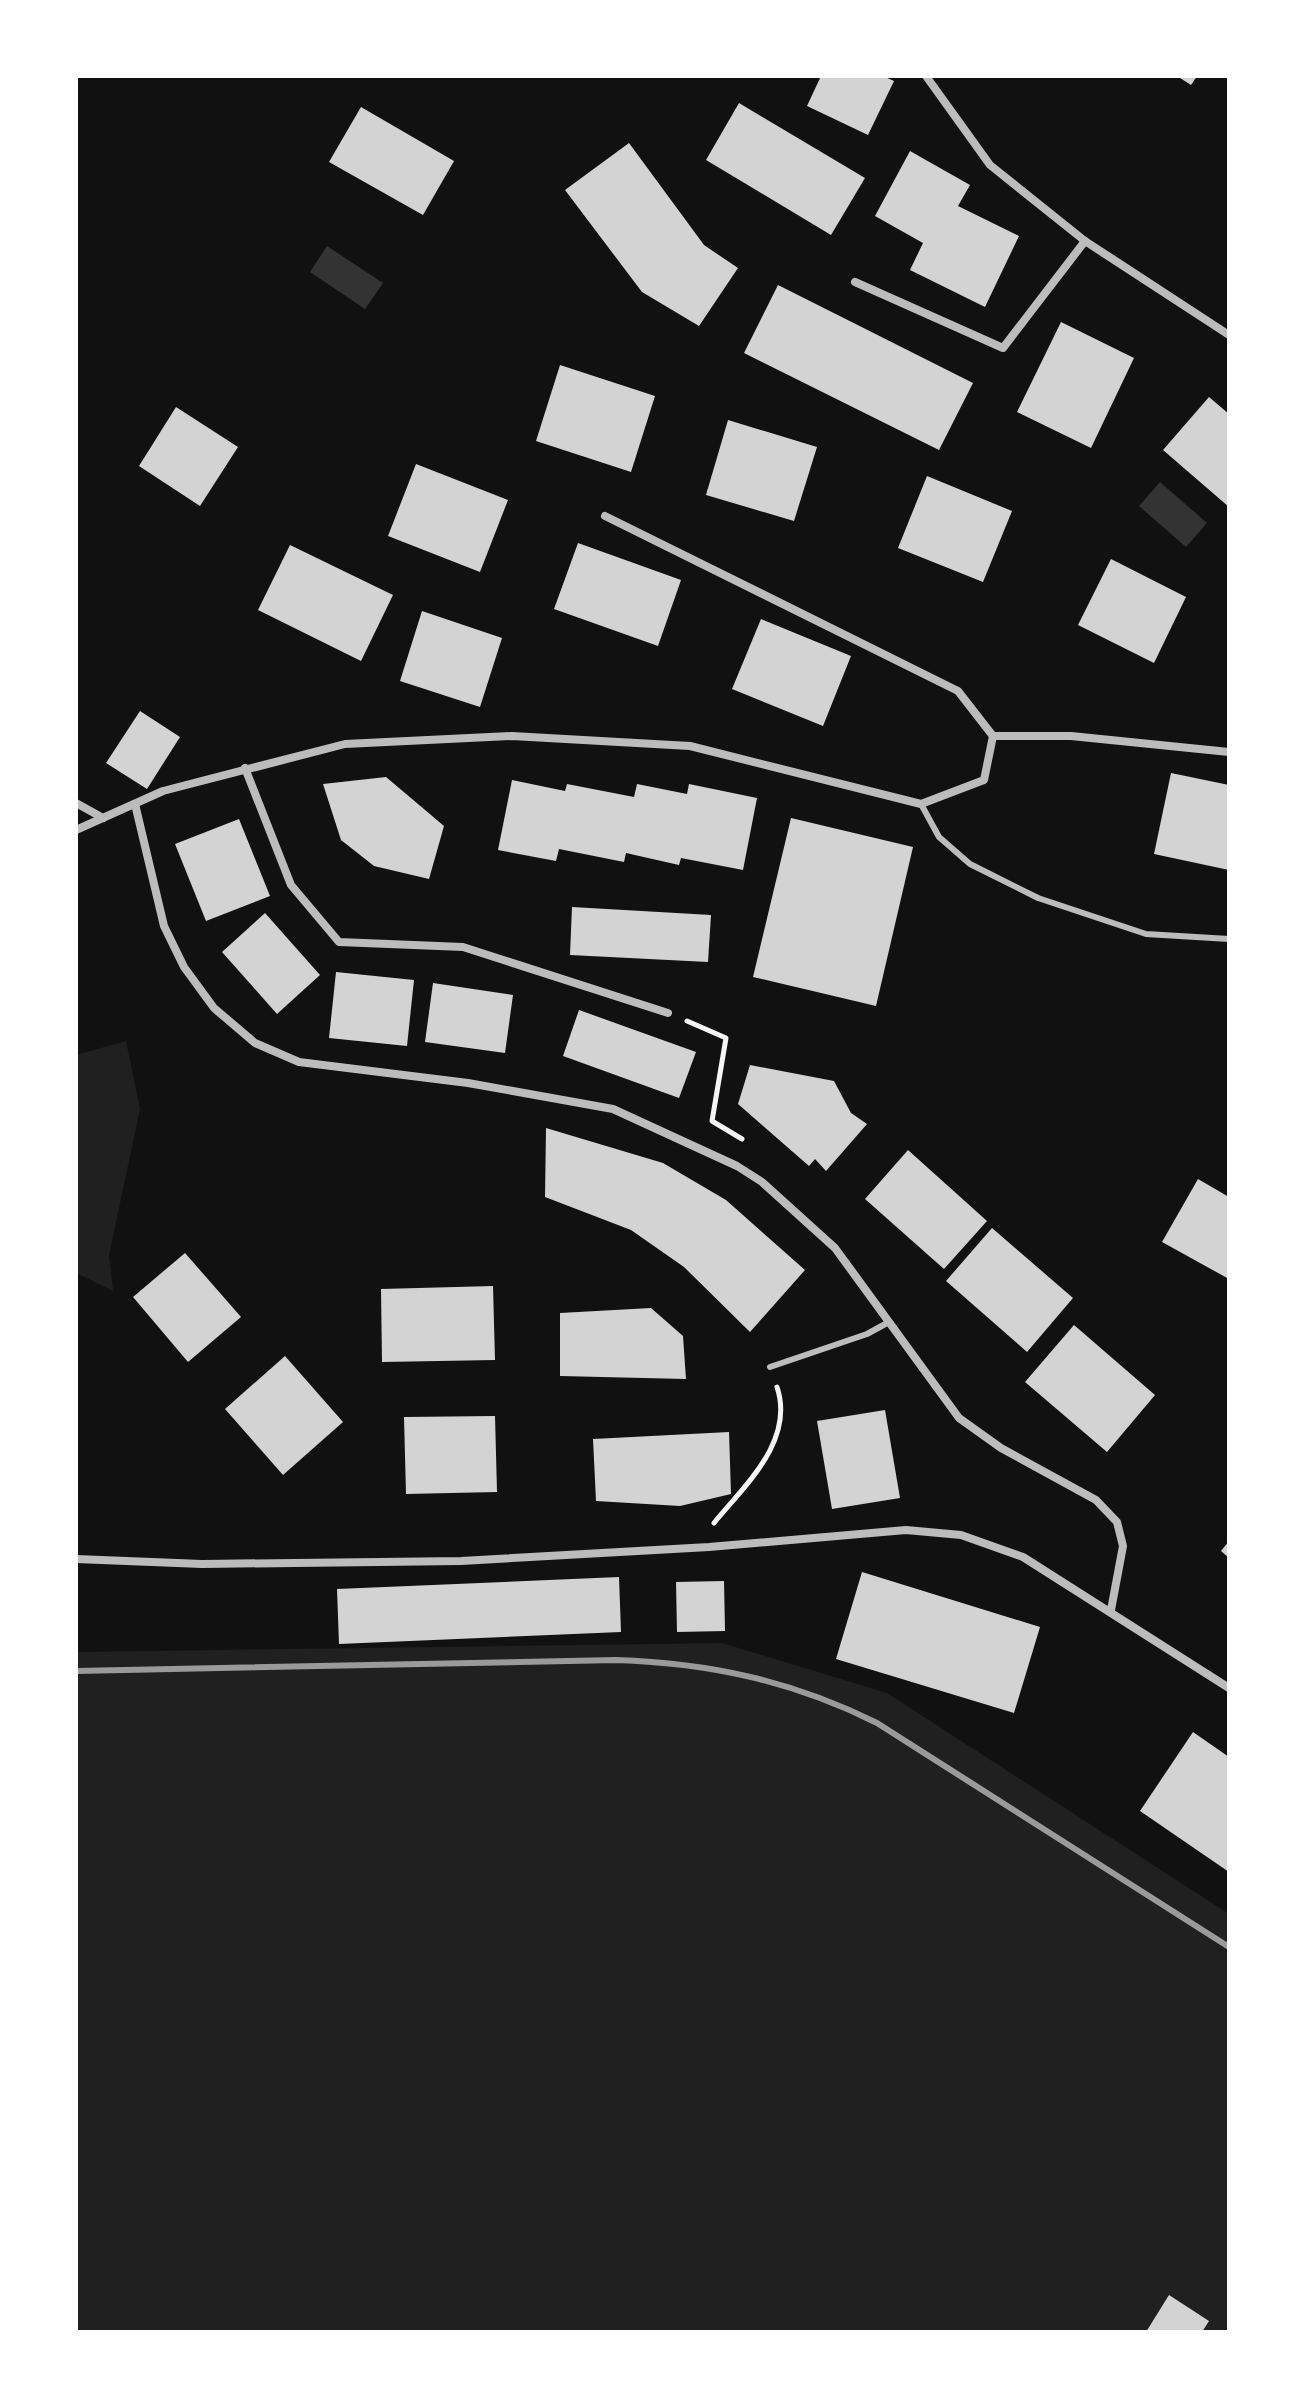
<svg xmlns="http://www.w3.org/2000/svg" width="1305" height="2408" font-family="'Golos Text',sans-serif">
	<style>
		.green { fill: #202020 }
		.water { fill: #333 }
		.building { fill: #d3d3d3 }
		.lines { fill: none; stroke-linecap: round; stroke-linejoin: round }
		.path { stroke: #f5f5f5; stroke-width: 5 }
		.service { stroke: #bcbcbc; stroke-width: 6 }
		.minor { stroke: #bcbcbc; stroke-width: 8 }
		.rail { stroke: #9a9a9a; stroke-width: 6 }
	</style>
	<rect width="100%" height="100%" fill="#111"/>
	<g class="green">
		<polygon points="126,1041 140,1109 109,1255 113,1291 76,1273 76,1055"/>
		<polygon points="722,1643 887,1693 1229,1914 1229,2332 76,2332 76,1652"/>
	</g>
	<g class="water">
		<polygon points="327,246 383,283 365,309 310,272"/>
		<polygon points="1160,482 1207,523 1186,547 1139,506"/>
	</g>
	<g class="building">
		<polygon points="821,76 883,76 894,81 868,135 807,106"/>
		<polygon points="1177,76 1197,76 1191,85"/>
		<polygon points="739,103 865,178 831,235 706,160"/>
		<polygon points="361,107 454,161 423,215 329,162"/>
		<polygon points="629,143 704,245 738,268 699,326 642,292 565,190"/>
		<polygon points="910,151 970,185 958,206 1019,236 985,307 910,270 923,243 875,216"/>
		<polygon points="778,285 973,383 939,450 744,353"/>
		<polygon points="1061,322 1134,358 1091,448 1017,412"/>
		<polygon points="560,365 655,396 631,472 536,441"/>
		<polygon points="1209,397 1229,414 1229,507 1163,450"/>
		<polygon points="176,407 238,447 200,506 139,466"/>
		<polygon points="728,420 817,447 794,521 706,495"/>
		<polygon points="416,464 508,500 480,572 388,536"/>
		<polygon points="927,476 1012,511 983,582 898,548"/>
		<polygon points="578,543 681,580 658,646 554,609"/>
		<polygon points="290,545 393,595 361,661 258,610"/>
		<polygon points="1111,559 1186,597 1154,663 1078,625"/>
		<polygon points="422,611 502,638 480,707 400,681"/>
		<polygon points="761,619 851,656 823,726 732,689"/>
		<polygon points="140,711 180,737 147,789 106,763"/>
		<polygon points="1171,773 1229,785 1229,870 1154,854"/>
		<polygon points="386,777 444,826 429,879 374,866 341,840 323,784"/>
		<polygon points="512,780 565,791 567,784 634,797 637,784 687,794 689,784 757,798 743,870 681,858 679,865 626,853 624,862 559,849 556,861 498,850"/>
		<polygon points="791,818 913,847 876,1006 753,977"/>
		<polygon points="239,819 270,896 206,921 175,844"/>
		<polygon points="572,907 711,915 708,962 570,955"/>
		<polygon points="265,913 320,975 277,1014 222,952"/>
		<polygon points="336,972 414,980 407,1046 329,1038"/>
		<polygon points="433,983 513,995 505,1053 425,1042"/>
		<polygon points="579,1010 696,1052 679,1098 563,1056"/>
		<polygon points="750,1065 834,1081 851,1113 867,1124 826,1171 815,1159 809,1166 738,1104"/>
		<polygon points="546,1128 663,1163 726,1200 805,1270 750,1332 684,1267 631,1230 545,1197"/>
		<polygon points="908,1150 987,1221 944,1269 865,1199"/>
		<polygon points="1198,1179 1229,1197 1229,1279 1162,1242"/>
		<polygon points="992,1228 1073,1298 1027,1352 946,1281"/>
		<polygon points="185,1253 241,1317 188,1362 133,1297"/>
		<polygon points="493,1286 495,1360 382,1362 381,1289"/>
		<polygon points="651,1308 683,1336 686,1379 560,1376 560,1313"/>
		<polygon points="1074,1325 1155,1395 1107,1452 1025,1382"/>
		<polygon points="285,1356 343,1422 283,1475 225,1409"/>
		<polygon points="885,1410 900,1498 832,1509 817,1421"/>
		<polygon points="495,1416 497,1492 406,1494 404,1417"/>
		<polygon points="729,1432 731,1494 680,1506 596,1501 593,1439"/>
		<polygon points="1229,1541 1229,1558 1221,1551"/>
		<polygon points="862,1572 1040,1627 1014,1713 836,1659"/>
		<polygon points="619,1577 621,1632 339,1644 337,1589"/>
		<polygon points="724,1581 725,1631 677,1632 676,1582"/>
		<polygon points="1193,1732 1229,1757 1229,1872 1140,1811"/>
		<polygon points="1169,2295 1209,2321 1202,2332 1146,2332"/>
	</g>
	<g class="lines">
		<g class="path">
			<polyline points="687,1021 726,1038 712,1121 742,1139"/>
			<path d="M 714,1523 C 745,1485 795,1441 777,1387"/>
		</g>
		<g class="service">
			<polyline points="921,804 939,837 970,864 1038,898 1146,934 1229,939"/>
			<polyline points="770,1367 867,1334 889,1322"/>
		</g>
		<g class="minor">
			<polyline points="926,76 990,165 1085,241 1229,335"/>
			<polyline points="855,282 1003,348 1085,241"/>
			<polyline points="605,516 958,691 993,736"/>
			<polyline points="245,768 291,885 339,942 463,947 668,1013"/>
			<polyline points="76,803 103,818"/>
			<polyline points="135,804 164,926 184,967 214,1008 255,1043 299,1062 468,1083 613,1109 737,1166 762,1182 835,1248 959,1418 1001,1448 1096,1500 1117,1522 1123,1546 1111,1610"/>
			<polyline points="76,830 163,791 345,744 512,736 690,746 921,804 984,780 993,736 1071,736 1229,752"/>
			<polyline points="76,1559 202,1564 461,1561 709,1547 906,1530 961,1535 1023,1557 1229,1688"/>
		</g>
		<path class="rail" d="M 76,1671 L 616,1660 C 710,1663 793,1681 877,1723 L 1229,1947"/>
	</g>
	<rect width="1305" height="2408" fill="none" stroke="#ffffff" stroke-width="156"/>
</svg>
